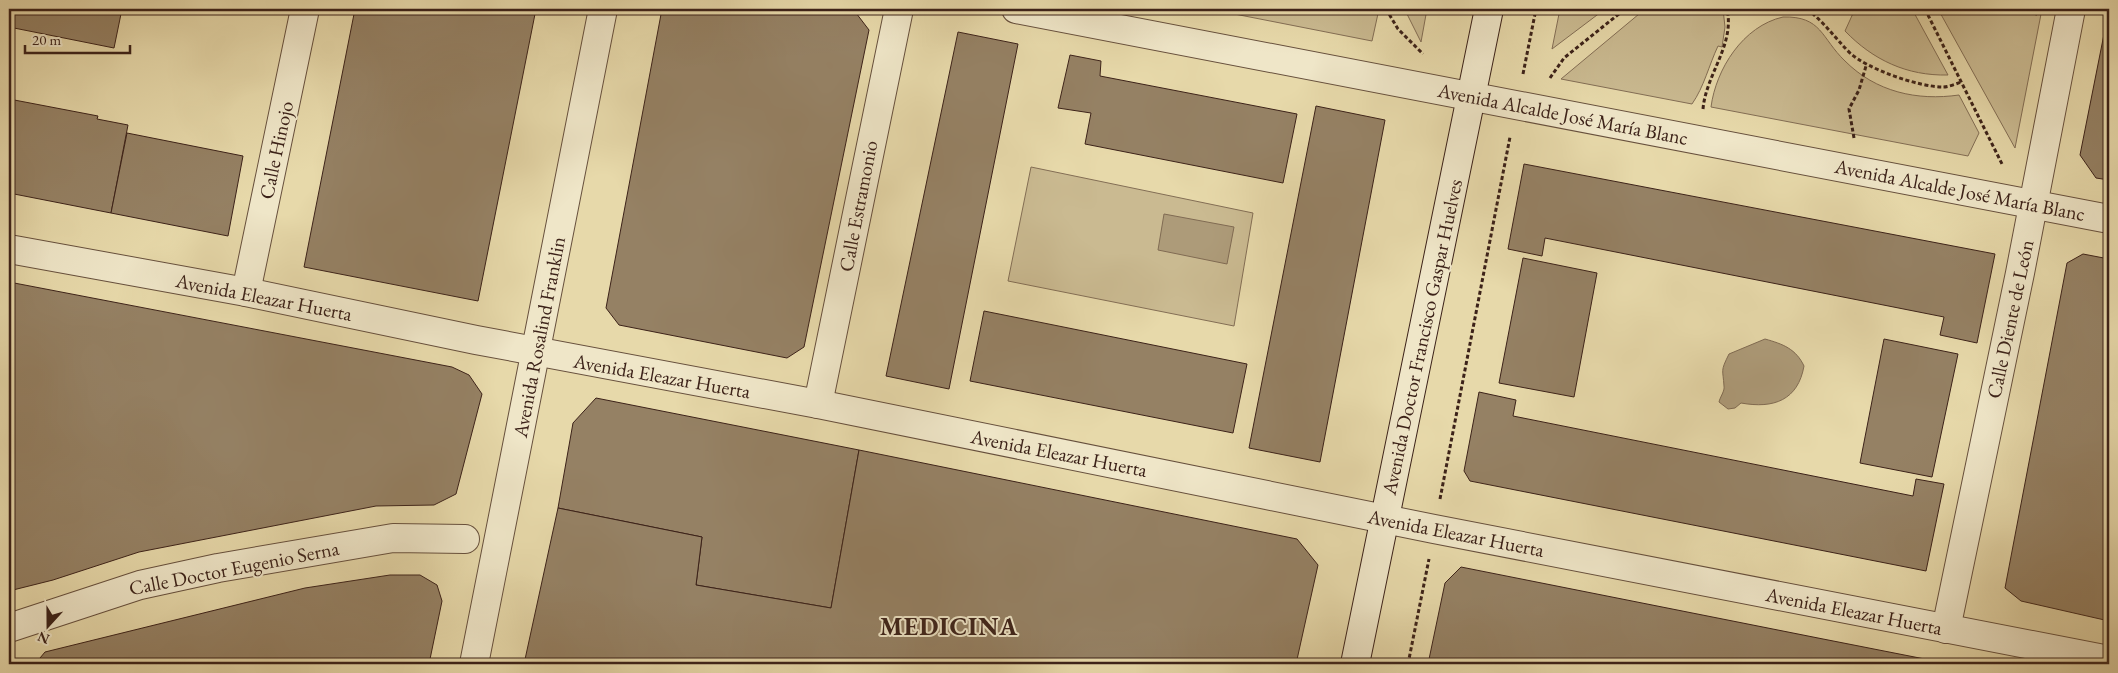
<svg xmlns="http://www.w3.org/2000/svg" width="2118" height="673" font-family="'EB Garamond',serif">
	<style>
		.green { fill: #caba91; stroke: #836e55 }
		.water { fill: #ad9b79; stroke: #806b53 }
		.building { fill: #958164; stroke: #3c2219 }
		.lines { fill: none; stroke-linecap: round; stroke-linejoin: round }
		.street-casing { stroke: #67503d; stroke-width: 30 }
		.secondary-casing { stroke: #3c2219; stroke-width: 30 }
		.path { stroke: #3c2219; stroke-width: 3; stroke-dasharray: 4 2.5; stroke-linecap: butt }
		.street { stroke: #efe6c8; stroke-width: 28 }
		.secondary { stroke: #efe6c8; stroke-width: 28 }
		.labels { text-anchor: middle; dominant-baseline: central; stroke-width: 4; stroke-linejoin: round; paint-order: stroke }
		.street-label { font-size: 20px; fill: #3c2219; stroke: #efe6c8 }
		.district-label { font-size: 25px; font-weight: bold; letter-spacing: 1px; fill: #3c2219; stroke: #efe6c8 }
	</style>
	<rect width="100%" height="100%" fill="#e7d9aa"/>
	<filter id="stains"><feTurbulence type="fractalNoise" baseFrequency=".004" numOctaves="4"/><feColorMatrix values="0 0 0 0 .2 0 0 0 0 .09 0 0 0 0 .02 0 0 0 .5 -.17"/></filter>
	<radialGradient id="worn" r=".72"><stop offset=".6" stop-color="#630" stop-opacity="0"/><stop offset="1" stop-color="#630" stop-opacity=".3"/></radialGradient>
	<g class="green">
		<polygon points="1209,9 1379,9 1372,41"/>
		<polygon points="1404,9 1427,9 1421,42 1406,12"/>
		<polygon points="1560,9 1605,9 1552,49"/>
		<path d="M 1645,9 L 1723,9 L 1725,27 L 1722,47 L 1718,46 C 1709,65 1704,87 1692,104 L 1561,79 Z"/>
		<path d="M 1855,9 L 1912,9 L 1948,75 C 1907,76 1873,60 1845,31 Z"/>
		<polygon points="1938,9 2042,9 2015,148"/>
		<path d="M 1783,17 C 1822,16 1821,38 1845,61 C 1876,92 1917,101 1959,95 L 1979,133 L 1968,156 L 1711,107 C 1716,69 1743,26 1783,17 Z"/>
		<polygon points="1031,167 1253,213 1234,326 1008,281"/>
	</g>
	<g class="water">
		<polygon points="1164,214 1234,227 1227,264 1158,250"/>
		<path d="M 1765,339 C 1783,344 1796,349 1804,366 C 1798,400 1774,409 1741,403 L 1735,408 L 1728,409 L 1719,402 C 1720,397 1725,391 1724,386 C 1723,369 1720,372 1729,354 Z"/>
	</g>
	<g class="building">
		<polygon points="9,9 122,9 114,48 9,27"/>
		<polygon points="355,9 536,9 478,301 304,267"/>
		<polygon points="662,9 853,9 869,30 804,347 787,358 619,325 606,308"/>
		<polygon points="2109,9 2109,180 2096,178 2080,155"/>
		<polygon points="958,32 1018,44 949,389 886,376"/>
		<polygon points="1070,55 1101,61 1100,76 1297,114 1283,183 1085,144 1091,113 1058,108"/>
		<polygon points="9,99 98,116 97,119 128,125 111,213 9,193"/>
		<polygon points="1316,106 1385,120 1320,462 1249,448"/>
		<polygon points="127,133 243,156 228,236 111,213"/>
		<polygon points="1524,164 1995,254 1977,343 1940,335 1944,317 1545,238 1542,256 1508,249"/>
		<polygon points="2083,254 2109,259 2109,621 2021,601 2005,588 2067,263"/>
		<polygon points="1523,258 1597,273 1574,397 1499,383"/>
		<polygon points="9,282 452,367 469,375 482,394 456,494 434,505 376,506 139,552 53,580 9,591"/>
		<polygon points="984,311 1247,364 1233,433 970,381"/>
		<polygon points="1884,339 1958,354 1932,477 1860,463"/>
		<polygon points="1479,392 1516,400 1513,416 1913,496 1916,479 1944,484 1926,571 1470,481 1464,471"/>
		<polygon points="596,398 859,450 831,608 696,585 702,537 558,508 573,423"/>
		<polygon points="859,450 1297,539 1318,565 1296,664 524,664 558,508 702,537 696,585 831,608"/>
		<polygon points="1461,567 1818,638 1950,664 1428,664 1445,583"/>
		<polygon points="390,575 420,575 437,585 442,601 429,664 35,664 45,652 305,588"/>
	</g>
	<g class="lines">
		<g class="street-casing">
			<g id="street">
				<polyline points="1016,9 2109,219"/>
				<polyline points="9,249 246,292 476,340 818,404 1434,529 2109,660"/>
				<polyline points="246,292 305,9"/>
				<polyline points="818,404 899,9"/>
				<polyline points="9,628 140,585 218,568 393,538 465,539"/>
				<polyline points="1946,629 2020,273 2071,9"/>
				<polyline points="474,664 603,9"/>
			</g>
		</g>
		<g class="secondary-casing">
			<polyline id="secondary" points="1355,664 1489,9"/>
		</g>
		<g class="path">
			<polyline points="1386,9 1398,29 1423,54"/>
			<path d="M 1807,9 C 1826,24 1834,37 1850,53 C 1867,69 1919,87 1943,87 C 1948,87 1956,84 1961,82"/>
			<polyline points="1925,9 2003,166"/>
			<polyline points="2010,9 2037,14"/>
			<polyline points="1523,74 1536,9"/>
			<polyline points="1550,78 1564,58 1625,9"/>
			<path d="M 1703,109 C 1706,74 1735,45 1727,9"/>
			<polyline points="1854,138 1849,109 1859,90 1866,66"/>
			<polyline points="1440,499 1510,137"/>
			<polyline points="1408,664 1429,559"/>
		</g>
		<use href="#street" class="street"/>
		<use href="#secondary" class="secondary"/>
	</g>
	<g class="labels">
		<g class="street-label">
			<text transform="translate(1563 114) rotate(11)">Avenida Alcalde José María Blanc</text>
			<text transform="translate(276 150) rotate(-78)">Calle Hinojo</text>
			<text transform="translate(1960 190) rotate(11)">Avenida Alcalde José María Blanc</text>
			<text transform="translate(858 206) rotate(-79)">Calle Estramonio</text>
			<text transform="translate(264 297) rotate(11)">Avenida Eleazar Huerta</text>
			<text transform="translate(2010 319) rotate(-78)">Calle Diente de León</text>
			<text transform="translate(539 337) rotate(-79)">Avenida Rosalind Franklin</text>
			<text transform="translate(1422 337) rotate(-78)">Avenida Doctor Francisco Gaspar Huelves</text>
			<text transform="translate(662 376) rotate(10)">Avenida Eleazar Huerta</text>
			<text transform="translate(1059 453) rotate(11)">Avenida Eleazar Huerta</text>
			<text transform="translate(1456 533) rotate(11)">Avenida Eleazar Huerta</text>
			<text transform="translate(234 568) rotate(-11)">Calle Doctor Eugenio Serna</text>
			<text transform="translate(1854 611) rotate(11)">Avenida Eleazar Huerta</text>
		</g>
		<g class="district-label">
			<text x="949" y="626">MEDICINA</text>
		</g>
	</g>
	<rect width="2118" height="673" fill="none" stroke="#e7d9aa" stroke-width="30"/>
	<rect x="10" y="10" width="2098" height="653" fill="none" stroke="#3c2219" stroke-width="2.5"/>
	<rect x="15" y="15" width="2088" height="643" fill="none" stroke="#3c2219"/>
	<g transform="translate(48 626) rotate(201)" stroke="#efe6c8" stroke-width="4" paint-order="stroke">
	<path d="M0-4L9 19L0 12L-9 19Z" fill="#3c2219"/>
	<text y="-8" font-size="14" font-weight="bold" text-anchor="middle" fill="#3c2219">N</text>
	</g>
	<path d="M25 45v8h105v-8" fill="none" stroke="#3c2219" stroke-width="2.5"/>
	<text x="32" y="45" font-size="15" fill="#3c2219" stroke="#efe6c8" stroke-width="4" paint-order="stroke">20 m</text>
	<rect width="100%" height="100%" filter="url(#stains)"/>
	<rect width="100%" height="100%" fill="url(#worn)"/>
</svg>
